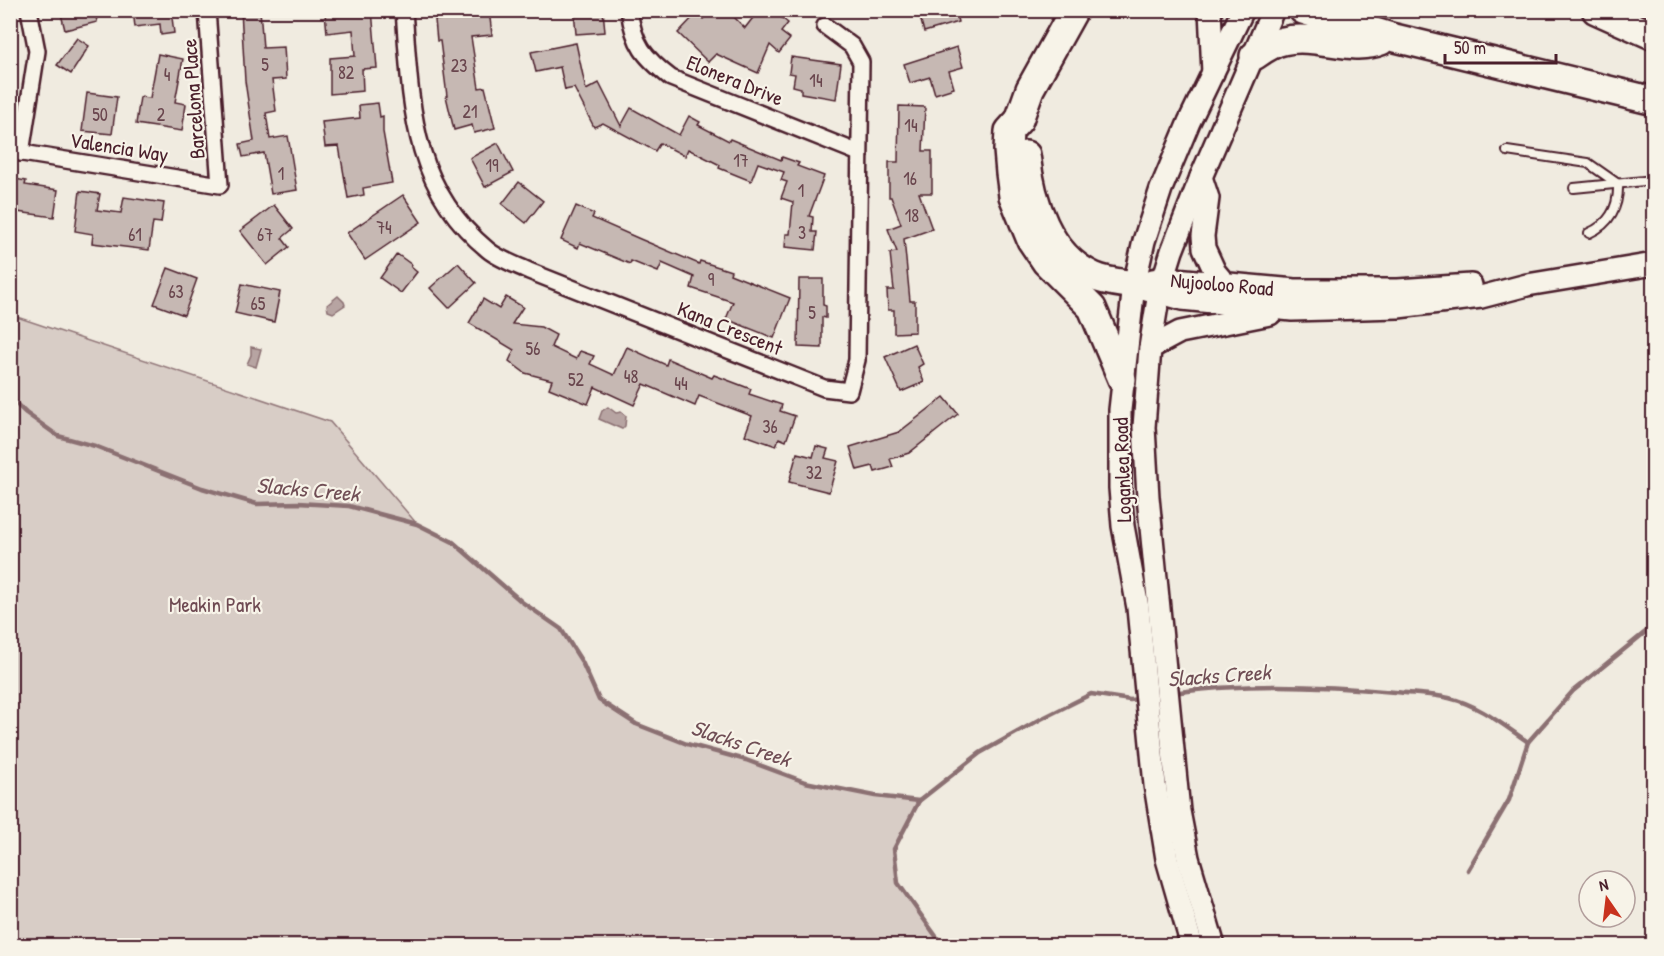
<svg xmlns="http://www.w3.org/2000/svg" width="1664" height="956" font-family="'Patrick Hand',sans-serif">
	<style>
		.green { fill: #d8cdc6; stroke: #917678; stroke-width: 1.5 }
		.water { fill: #b7a4a2; stroke: #8b6f72; stroke-width: 1.5 }
		.lines { fill: none; stroke-linecap: round; stroke-linejoin: round }
		.stream { stroke: #8b6f72; stroke-width: 4.5 }
		.building { fill: #c6b8b3; stroke: #4a1f2b; stroke-width: 1.5 }
		.lane-casing { stroke: #4a1f2b; stroke-width: 12 }
		.street-casing { stroke: #4a1f2b; stroke-width: 20 }
		.secondary-casing { stroke: #4a1f2b; stroke-width: 26 }
		.highway-casing { stroke: #4a1f2b; stroke-width: 32 }
		.lane { stroke: #f7f3e8; stroke-width: 8 }
		.street { stroke: #f7f3e8; stroke-width: 15 }
		.secondary { stroke: #f7f3e8; stroke-width: 21 }
		.highway { stroke: #f7f3e8; stroke-width: 27 }
		.labels { text-anchor: middle; dominant-baseline: central; stroke-width: 4.5; stroke-linejoin: round; paint-order: stroke }
		.number-label { font-size: 18px; fill: #69454d }
		.street-label { font-size: 21px; fill: #4a1f2b; stroke: #f7f3e8 }
		.park-label { font-size: 21px; fill: #6e4a52; stroke: #f7f3e8 }
		.water-label { font-size: 22px; font-style: italic; fill: #704e55; stroke: #f7f3e8 }
	</style>
	<rect width="100%" height="100%" fill="#f0ebe0"/>
	<filter id="ink" filterUnits="userSpaceOnUse"><feTurbulence type="fractalNoise" baseFrequency=".0167" numOctaves="2"/><feDisplacementMap in="SourceGraphic" scale="12" xChannelSelector="R" yChannelSelector="G"/><feConvolveMatrix kernelMatrix="1 2 1 2 8 2 1 2 1" color-interpolation-filters="sRGB"/></filter>
	<g filter="url(#ink)">
		<polygon class="green" points="11,315 330,422 417,524 453,542 522,602 561,629 582,662 599,700 636,724 687,744 746,760 805,782 875,796 919,801 894,849 898,883 943,945 11,945"/>
		<g class="water">
			<polygon points="338,296 344,302 345,305 333,313 328,311 327,305"/>
			<polygon points="251,347 261,349 256,367 247,364 251,355"/>
			<polygon points="608,407 616,413 621,412 626,416 625,426 622,429 599,419 602,411"/>
		</g>
		<g class="lines">
			<g class="stream">
				<polyline points="10,398 26,413 58,436 95,446 202,488 257,504 298,503 349,506 417,524 453,542 522,602 561,629 582,662 599,700 636,724 687,744 746,760 805,782 875,796 919,801"/>
				<path d="M 1172,693 C 1245,682 1322,685 1395,692 C 1413,694 1432,694 1449,698 C 1479,705 1503,725 1528,742"/>
				<polyline points="1468,870 1509,800 1528,742 1573,691 1654,625"/>
				<polyline points="943,946 898,883 894,849 919,801 980,753 1041,719 1091,694 1130,700 1140,699"/>
			</g>
		</g>
		<g class="building">
			<polygon points="60,10 95,10 97,22 65,30"/>
			<polygon points="133,10 171,10 174,33 161,35 160,24 135,27"/>
			<polygon points="241,10 260,10 263,48 284,47 286,79 272,80 276,111 266,113 270,139 288,136 297,190 271,194 264,153 243,157 240,144 254,141 245,81"/>
			<polygon points="335,10 372,10 377,68 362,69 363,91 330,94 330,58 355,56 353,30 327,33 325,13 335,12"/>
			<polygon points="449,10 489,10 492,35 471,37 479,88 485,87 495,128 474,133 472,125 454,130 446,96 447,96 440,41 437,41 435,20 450,18"/>
			<polygon points="574,10 603,10 605,32 576,34"/>
			<polygon points="712,10 727,10 745,28 759,10 772,10 788,23 781,32 790,39 779,53 770,45 758,73 716,54 708,62 678,33 697,13 703,19"/>
			<polygon points="918,10 955,10 958,22 924,32"/>
			<polygon points="77,38 89,46 71,74 57,65"/>
			<polygon points="576,43 586,90 599,83 621,126 631,108 679,135 689,116 700,122 698,125 729,141 730,139 781,160 782,157 799,163 797,166 824,176 809,216 813,217 812,232 817,232 815,250 785,247 786,234 790,234 793,202 781,198 787,182 781,180 784,172 758,163 751,181 719,168 720,165 688,149 685,156 660,143 655,151 603,123 594,127 574,88 565,90 560,67 536,72 531,52"/>
			<polygon points="957,47 963,67 949,71 954,88 935,94 930,77 910,83 904,64"/>
			<polygon points="158,54 183,59 175,102 186,104 182,131 136,124 140,97 150,98"/>
			<polygon points="791,57 841,64 836,99 801,93 801,88 793,86 795,74 789,73"/>
			<polygon points="87,93 117,97 112,134 82,131"/>
			<polygon points="378,103 380,117 383,116 383,132 392,183 363,188 364,195 348,198 339,146 325,147 322,122 360,118 359,105"/>
			<polygon points="899,106 925,107 923,151 932,151 932,193 919,193 932,229 904,239 910,301 915,301 915,332 894,333 894,310 888,310 887,290 894,290 890,253 897,252 888,229 901,224 891,197 889,197 889,162 898,162"/>
			<polygon points="498,143 513,172 485,187 470,158"/>
			<polygon points="10,178 26,181 25,185 58,190 54,217 10,211"/>
			<polygon points="519,182 543,201 526,223 502,204"/>
			<polygon points="80,191 100,194 97,210 121,213 124,197 164,203 161,223 153,222 149,250 92,243 93,234 75,231"/>
			<polygon points="403,195 421,222 365,260 347,233"/>
			<polygon points="274,205 293,229 282,238 289,247 267,265 240,231"/>
			<polygon points="576,206 594,214 592,218 640,239 699,264 700,261 731,271 730,274 790,298 774,338 726,319 733,302 691,288 694,277 662,263 658,272 631,261 630,264 580,243 578,248 561,240"/>
			<polygon points="397,254 412,265 411,267 417,272 401,293 380,278"/>
			<polygon points="458,263 476,283 449,308 430,288"/>
			<polygon points="168,268 197,279 184,315 154,304"/>
			<polygon points="799,279 823,279 823,305 826,306 826,318 822,317 822,348 798,347"/>
			<polygon points="242,284 280,292 274,322 235,313"/>
			<polygon points="506,297 523,307 512,324 541,327 556,335 551,347 576,359 580,351 594,356 590,364 614,375 627,347 666,365 668,359 712,378 714,375 751,389 749,394 782,405 780,411 795,416 786,441 779,438 776,446 745,435 752,416 699,396 695,406 644,384 634,405 595,387 588,404 549,388 552,380 525,373 509,361 514,350 469,323 483,299 499,309"/>
			<polygon points="914,344 923,364 918,367 924,382 901,392 885,357"/>
			<polygon points="944,397 958,414 909,453 890,459 893,467 875,472 873,466 857,470 850,447 899,432"/>
			<polygon points="816,446 828,449 825,458 838,461 829,492 789,482 797,453 813,457"/>
		</g>
		<g class="lines">
			<g class="lane-casing">
				<g id="lane">
					<path d="M 1507,151 L 1588,163 L 1618,184 C 1619,206 1610,224 1589,233"/>
					<polyline points="1574,188 1654,180"/>
				</g>
			</g>
			<g class="street-casing">
				<g id="street">
					<path d="M 404,10 C 411,102 410,186 488,250 C 499,259 516,265 529,271 L 824,388 L 849,391 L 857,360 L 861,62 L 852,46 L 825,26"/>
					<path d="M 629,10 C 634,45 644,57 671,78 L 859,153"/>
					<polyline points="10,151 220,185 207,10"/>
					<polyline points="21,153 37,51 29,10"/>
				</g>
			</g>
			<g class="secondary-casing">
				<g id="secondary">
					<polyline points="1210,10 1213,73"/>
					<polyline points="1201,177 1208,198 1203,236 1204,248 1215,272 1226,285"/>
					<polyline points="1152,280 1164,278 1295,290 1398,290 1471,285"/>
					<polyline points="1146,289 1182,299 1292,310 1398,307 1481,297 1527,285 1654,264"/>
					<polyline points="1150,348 1180,332 1270,314"/>
					<polyline points="1192,946 1167,859 1155,785 1138,608 1123,526 1120,488 1120,410 1134,285 1144,241 1161,189 1189,122 1243,10"/>
					<polyline points="1214,946 1188,858 1179,811 1148,497 1144,427 1150,348 1159,293 1172,251 1201,177 1273,10"/>
				</g>
			</g>
			<g class="highway-casing">
				<g id="highway">
					<polyline points="1074,10 1030,89 1019,120 1009,131 1008,150 1010,173 1013,196 1031,240 1046,262 1092,308 1122,379"/>
					<polyline points="1303,10 1391,37 1654,101"/>
					<polyline points="1596,10 1654,36"/>
					<path d="M 1254,56 C 1263,50 1272,43 1283,41 C 1315,33 1351,53 1381,41"/>
					<path d="M 1026,155 C 1031,201 1048,255 1093,276 C 1106,282 1121,283 1134,285"/>
				</g>
			</g>
			<use href="#lane" class="lane"/>
			<use href="#street" class="street"/>
			<use href="#secondary" class="secondary"/>
			<use href="#highway" class="highway"/>
		</g>
	</g>
	<g class="labels">
		<g class="number-label">
			<text x="265" y="64">5</text>
			<text x="459" y="65">23</text>
			<text x="346" y="72">82</text>
			<text x="167" y="74">4</text>
			<text x="816" y="80">14</text>
			<text x="470" y="111">21</text>
			<text x="100" y="114">50</text>
			<text x="161" y="114">2</text>
			<text x="911" y="125">14</text>
			<text x="741" y="160">17</text>
			<text x="492" y="165">19</text>
			<text x="281" y="173">1</text>
			<text x="910" y="178">16</text>
			<text x="801" y="190">1</text>
			<text x="912" y="215">18</text>
			<text x="384" y="227">74</text>
			<text x="802" y="232">3</text>
			<text x="135" y="234">61</text>
			<text x="265" y="234">67</text>
			<text x="711" y="279">9</text>
			<text x="176" y="291">63</text>
			<text x="258" y="303">65</text>
			<text x="812" y="312">5</text>
			<text x="533" y="348">56</text>
			<text x="631" y="376">48</text>
			<text x="576" y="379">52</text>
			<text x="681" y="383">44</text>
			<text x="770" y="426">36</text>
			<text x="814" y="472">32</text>
		</g>
		<g class="street-label">
			<text transform="translate(735 80) rotate(22)">Elonera Drive</text>
			<text transform="translate(193 99) rotate(-94)">Barcelona Place</text>
			<text transform="translate(119 147) rotate(9)">Valencia Way</text>
			<text transform="translate(1222 284) rotate(5)">Nujooloo Road</text>
			<text transform="translate(730 328) rotate(22)">Kana Crescent</text>
			<text transform="translate(1122 470) rotate(-92)">Loganlea Road</text>
		</g>
		<g class="park-label">
			<text x="215" y="604">Meakin Park</text>
		</g>
		<g class="water-label">
			<text transform="translate(308 489) rotate(5)">Slacks Creek</text>
			<text transform="translate(1219 675) rotate(-4)">Slacks Creek</text>
			<text transform="translate(741 743) rotate(19)">Slacks Creek</text>
		</g>
	</g>
	<rect width="1664" height="956" fill="none" stroke="#f7f3e8" stroke-width="36"/>
	<rect x="18" y="18" width="1628" height="920" fill="none" stroke="#4a1f2b" stroke-width="2" filter="url(#ink)"/>
	<g transform="translate(1607 899) rotate(346)"><circle r="28" fill="#f7f3e8" stroke="#b29e9c" stroke-width="1.5"/>
	<path d="M0-4.5L10 22L0 15L-10 22Z" fill="#c8321e"/>
	<text y="-9" font-size="16" font-weight="bold" text-anchor="middle" fill="#4a1f2b">N</text>
	</g>
	<path d="M1445 54v9h111v-9" fill="none" stroke="#4a1f2b" stroke-width="3"/>
	<text x="1454" y="54" font-size="18" fill="#4a1f2b" stroke="#f7f3e8" stroke-width="4.5" paint-order="stroke">50 m</text>
</svg>
